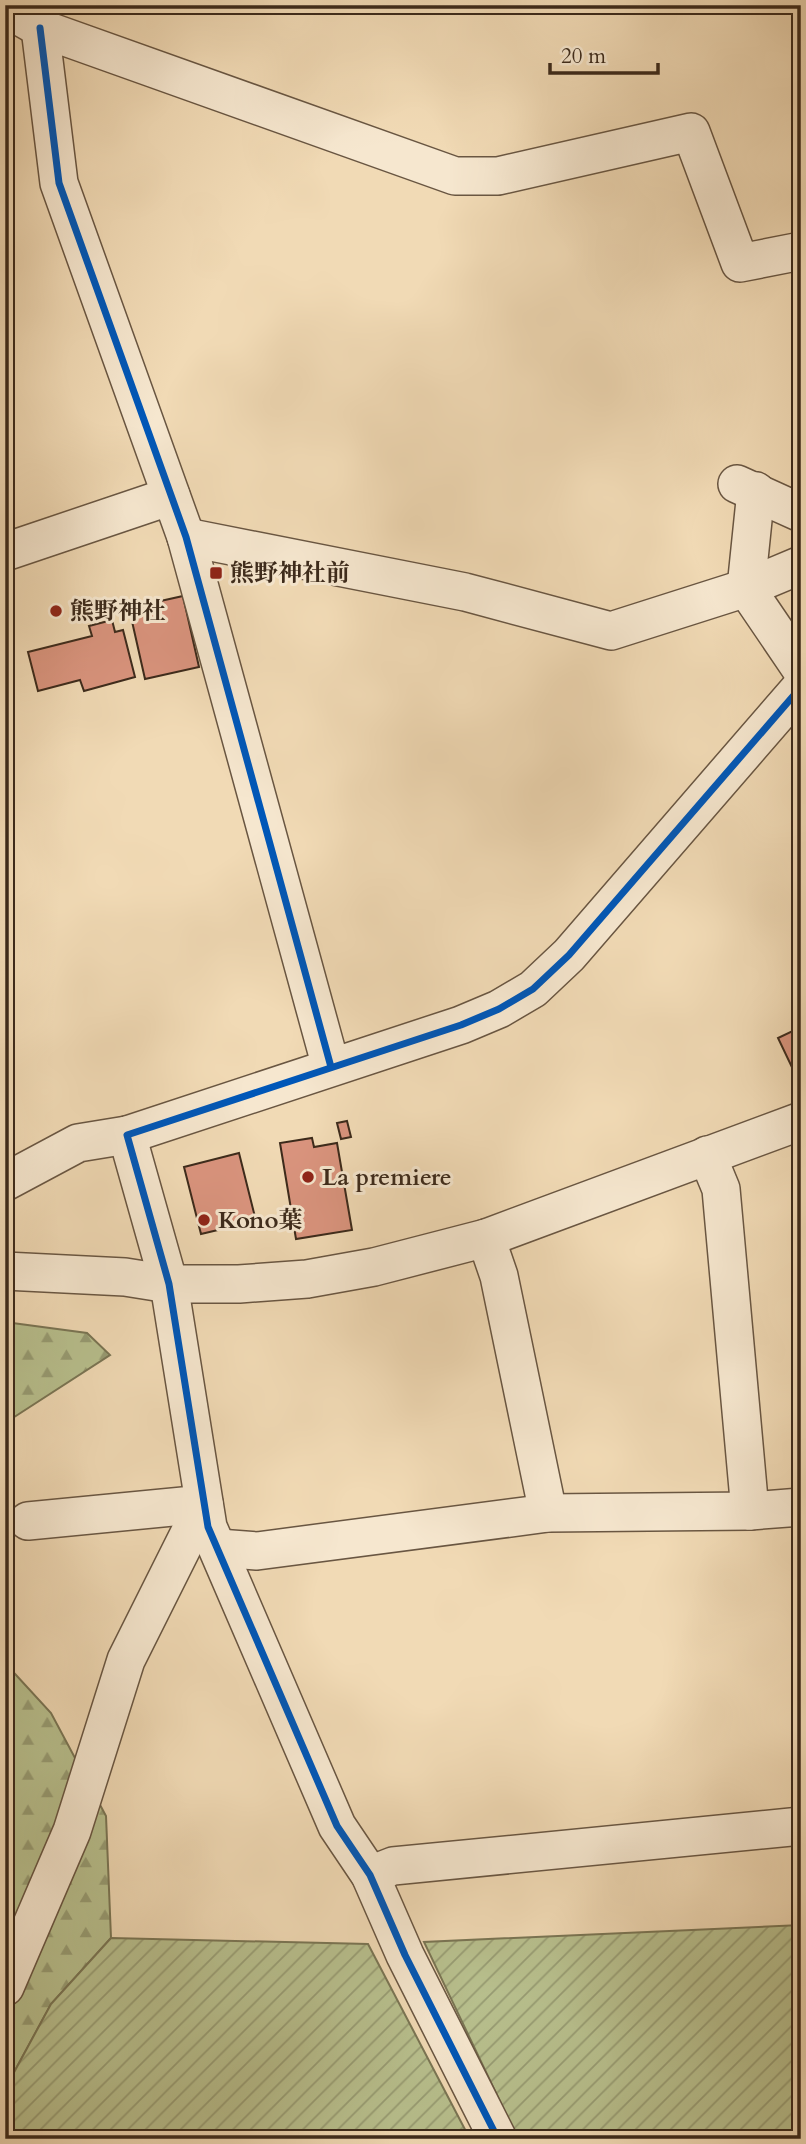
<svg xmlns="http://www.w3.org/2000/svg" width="806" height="2144" font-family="Cardo,'Noto Serif JP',serif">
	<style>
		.forest { fill: url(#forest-firs); stroke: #7a7554; stroke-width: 2 }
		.garden { fill: url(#garden-furrows); stroke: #7a7554; stroke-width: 2 }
		.building { fill: #da947e; stroke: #3c2a1b; stroke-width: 2 }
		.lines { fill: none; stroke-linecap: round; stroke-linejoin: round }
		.minor-casing { stroke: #695642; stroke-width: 40 }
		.minor { stroke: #f6e7cf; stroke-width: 37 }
		.cycleway-casing { stroke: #f6e7cf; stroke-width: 11 }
		.cycleway { stroke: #0057b8; stroke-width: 7 }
		.poi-dot { fill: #8f2418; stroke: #f6e7cf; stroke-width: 2.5 }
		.labels { text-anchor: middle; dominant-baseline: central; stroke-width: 6; stroke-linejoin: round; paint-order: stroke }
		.poi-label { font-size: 24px; font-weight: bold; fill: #3c2a1b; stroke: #f6e7cf; text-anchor: start }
	</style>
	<defs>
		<pattern id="forest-firs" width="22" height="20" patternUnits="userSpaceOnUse" patternTransform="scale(1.75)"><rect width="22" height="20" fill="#b8c08e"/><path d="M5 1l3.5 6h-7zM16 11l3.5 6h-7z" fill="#979c73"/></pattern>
		<pattern id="garden-furrows" width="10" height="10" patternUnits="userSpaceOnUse" patternTransform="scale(1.75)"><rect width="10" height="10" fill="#b8c08e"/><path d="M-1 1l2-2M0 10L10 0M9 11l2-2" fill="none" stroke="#979c73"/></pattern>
	</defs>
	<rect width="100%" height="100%" fill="#f1dab5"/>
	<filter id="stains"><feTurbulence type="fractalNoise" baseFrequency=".00286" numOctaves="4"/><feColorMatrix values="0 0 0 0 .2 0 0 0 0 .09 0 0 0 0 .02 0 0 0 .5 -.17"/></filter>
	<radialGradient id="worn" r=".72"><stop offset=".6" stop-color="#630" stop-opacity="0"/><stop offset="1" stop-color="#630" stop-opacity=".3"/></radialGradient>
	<g class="forest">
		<polygon points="5,1322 87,1333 110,1355 5,1423"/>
		<polygon points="5,1663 51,1713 106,1816 111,1938 51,2004 5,2089"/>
	</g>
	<g class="garden">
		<polygon points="801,1925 801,2139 518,2139 424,1942"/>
		<polygon points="111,1938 368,1944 470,2139 5,2139 5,2089 51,2004"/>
	</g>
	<g class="building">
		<polygon points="183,596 199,667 145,679 129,608"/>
		<polygon points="112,620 115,632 123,630 135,677 84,691 80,680 38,691 28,652 92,636 89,626"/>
		<polygon points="801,1027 801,1083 800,1084 778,1038"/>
		<polygon points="347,1121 351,1137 341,1139 337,1123"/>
		<polygon points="312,1138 314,1147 337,1143 352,1230 296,1239 280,1143"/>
		<polygon points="239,1153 256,1221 201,1234 184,1167"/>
	</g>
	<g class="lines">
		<g class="minor-casing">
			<g id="minor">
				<polyline points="5,8 40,28 455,176 498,176 691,132 740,263 801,251"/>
				<polyline points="40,28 59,183 186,537 331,1067"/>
				<polyline points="737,484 801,513"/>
				<polyline points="756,491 746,588 801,669"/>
				<polyline points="186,537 465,592 611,631 746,588 801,565"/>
				<polyline points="5,552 171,496"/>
				<polyline points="707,1155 721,1189 750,1511"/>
				<polyline points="5,1182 78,1143 127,1135"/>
				<polyline points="486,1238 499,1276 548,1513"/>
				<polyline points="5,1271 125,1277 169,1284 239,1284 307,1279 374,1267 486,1238 801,1121"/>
				<polyline points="28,1521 204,1504"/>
				<polyline points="218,1548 257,1551 548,1513 750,1511 801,1507"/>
				<polyline points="370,1875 393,1866 801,1826"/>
				<polyline points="5,1987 72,1831 126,1660 204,1504"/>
				<polyline points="498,2139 405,1955 370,1875 337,1826 208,1527 169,1284 127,1135 461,1025 499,1009 533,989 569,955 801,687"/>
			</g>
		</g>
		<use href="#minor" class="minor"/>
		<g class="cycleway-casing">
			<g id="cycleway">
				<polyline points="40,28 59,183 186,537 331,1067"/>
				<polyline points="498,2139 405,1955 370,1875 337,1826 208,1527 169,1284 127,1135 461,1025 499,1009 533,989 569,955 801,687"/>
			</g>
		</g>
		<use href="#cycleway" class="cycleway"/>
	</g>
	<g class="poi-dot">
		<rect x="209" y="566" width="14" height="14" rx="3.5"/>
		<circle cx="56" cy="611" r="7"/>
		<circle cx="308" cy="1177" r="7"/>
		<circle cx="204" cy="1220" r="7"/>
	</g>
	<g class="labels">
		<g class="poi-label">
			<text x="230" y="573">熊野神社前</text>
			<text x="70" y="611">熊野神社</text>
			<text x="322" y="1177">La premiere</text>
			<text x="218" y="1220">Kono葉</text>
		</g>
	</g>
	<rect width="806" height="2144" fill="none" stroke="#f1dab5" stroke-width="28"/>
	<rect x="7" y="7" width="792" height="2130" fill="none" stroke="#3c2a1b" stroke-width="3.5"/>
	<rect x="14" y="14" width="778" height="2116" fill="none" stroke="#3c2a1b" stroke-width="2"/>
	<path d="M550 63v10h108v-10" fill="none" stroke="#3c2a1b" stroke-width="3.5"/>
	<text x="561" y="63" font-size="21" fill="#3c2a1b" stroke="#f6e7cf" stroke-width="5" paint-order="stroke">20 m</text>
	<rect width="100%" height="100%" filter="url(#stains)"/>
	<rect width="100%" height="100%" fill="url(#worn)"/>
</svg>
